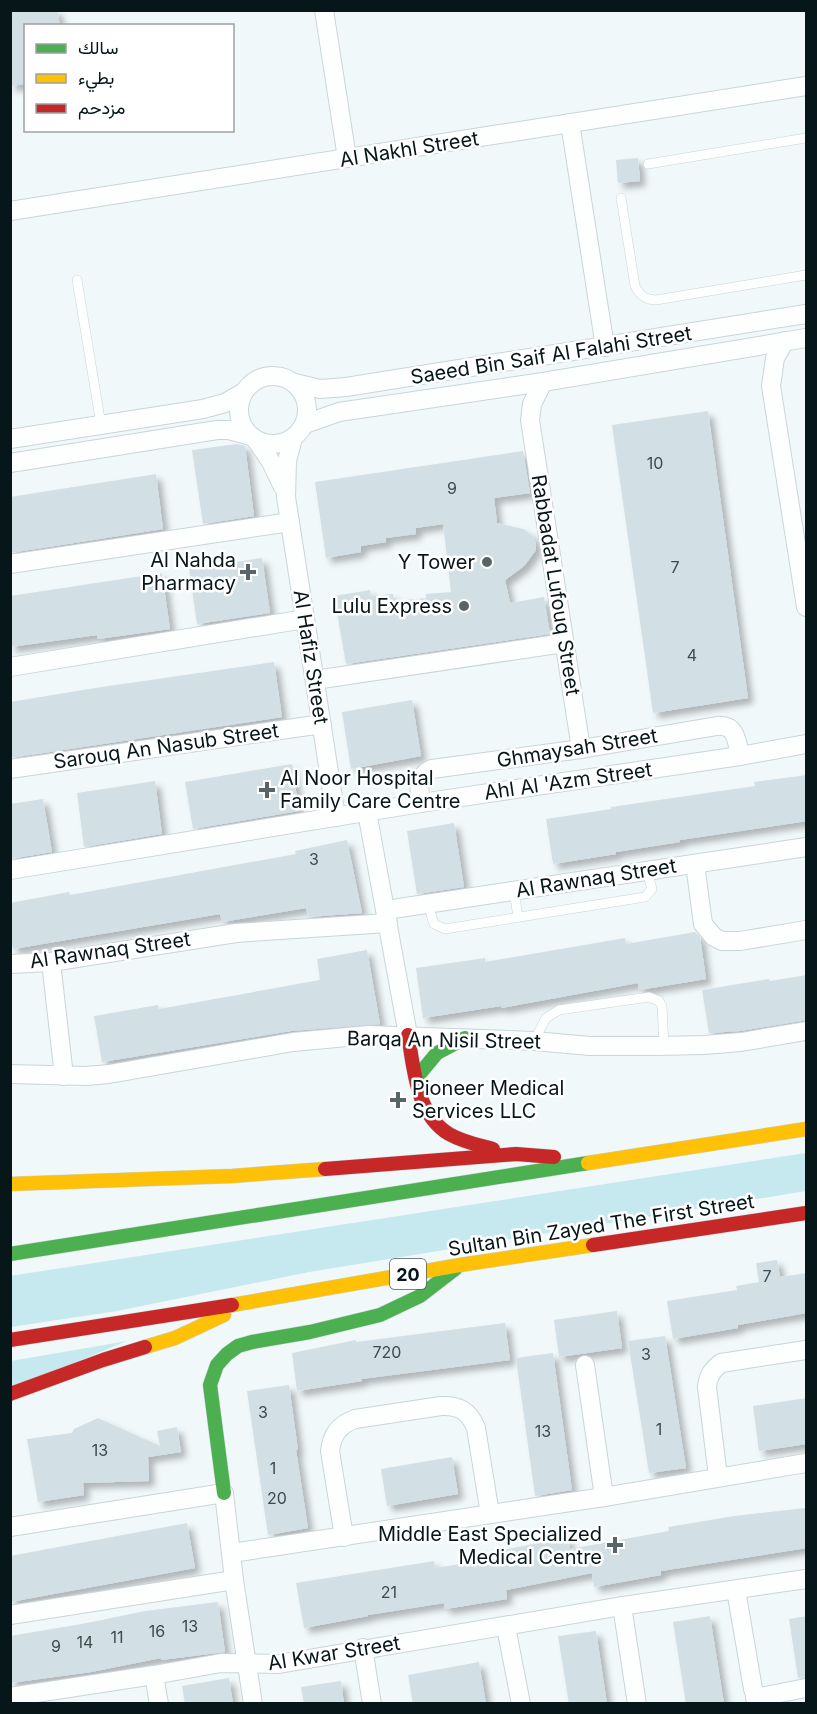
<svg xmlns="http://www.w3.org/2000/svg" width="817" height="1714" font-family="Inter,Vazirmatn,sans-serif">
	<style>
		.green { fill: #c6e8ef }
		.building { fill: #d2e0e6; filter: url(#shadow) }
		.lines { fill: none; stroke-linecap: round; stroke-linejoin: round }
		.lane-casing { stroke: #cad5d7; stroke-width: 10 }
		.street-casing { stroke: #cad5d7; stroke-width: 20 }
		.fast-casing { stroke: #cad5d7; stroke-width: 15 }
		.slow-casing { stroke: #cad5d7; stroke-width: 15 }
		.jam-casing { stroke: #cad5d7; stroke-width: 15 }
		.lane { stroke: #fdfefe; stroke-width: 9 }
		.street { stroke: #fdfefe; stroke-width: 18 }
		.fast { stroke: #4caf50; stroke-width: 14 }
		.slow { stroke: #ffc107; stroke-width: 14 }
		.jam { stroke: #c62828; stroke-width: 14 }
		.poi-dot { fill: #586568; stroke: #fff; stroke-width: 2 }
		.labels { text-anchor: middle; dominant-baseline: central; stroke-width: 5; stroke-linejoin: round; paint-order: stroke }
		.number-label { font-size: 16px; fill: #3a4a4d }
		.shield { fill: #fff; stroke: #515c5e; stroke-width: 1.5 }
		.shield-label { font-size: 18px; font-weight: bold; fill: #061619 }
		.street-label { font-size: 20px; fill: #061619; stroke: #fff }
		.poi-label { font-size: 20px; fill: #061619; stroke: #fff; text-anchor: end }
	</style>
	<defs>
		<filter id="shadow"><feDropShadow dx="5.5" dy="5.5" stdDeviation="3" flood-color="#0004"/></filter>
	</defs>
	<rect width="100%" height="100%" fill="#f0f8fa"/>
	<g class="green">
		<polygon points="806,1153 806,1191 309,1272 117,1311 11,1327 10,1276"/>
		<polygon points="127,1341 11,1389 11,1361"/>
	</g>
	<g class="building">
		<polygon points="10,10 57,10 60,26 26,26 26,84 10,86"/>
		<polygon points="638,158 640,181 618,183 616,160"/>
		<polygon points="708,411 748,698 653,713 612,425"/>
		<polygon points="237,444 245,446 254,516 203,524 192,450"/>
		<polygon points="523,451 530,493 494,498 497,523 523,529 532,535 536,543 536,550 524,566 505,580 510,603 544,597 550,634 346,664 334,596 370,590 371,596 393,594 393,601 426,598 426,594 451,592 443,524 416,528 416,534 386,538 386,542 361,546 361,552 326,558 315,482"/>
		<polygon points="156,474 163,529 10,553 10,497"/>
		<polygon points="262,558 270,613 197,624 189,569"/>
		<polygon points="162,573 170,629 98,639 97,635 10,647 10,596"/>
		<polygon points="274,662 282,717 10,758 10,702 95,688"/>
		<polygon points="412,700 421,756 351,769 342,712"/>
		<polygon points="292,764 299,811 193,829 185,782"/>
		<polygon points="807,775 807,821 680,840 680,842 616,852 616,854 553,864 546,819 611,809 611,807 755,786 754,782"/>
		<polygon points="155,781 162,834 84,847 77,793"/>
		<polygon points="43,799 52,852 10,859 10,804"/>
		<polygon points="454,823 464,887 417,894 407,831"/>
		<polygon points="347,840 362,913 308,917 306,908 222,922 220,914 13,949 10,934 10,903 69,892 70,895 296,854 295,851"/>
		<polygon points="695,932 700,937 706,979 639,990 638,983 501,1008 501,1006 423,1018 416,968 485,958 485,962 625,938 626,944"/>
		<polygon points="367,950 380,1024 291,1031 102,1062 94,1016 158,1005 159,1009 320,980 317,959"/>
		<polygon points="807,975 807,1020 740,1031 709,1033 702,990 769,979 770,981"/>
		<polygon points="777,1260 780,1277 807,1273 807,1313 738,1325 738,1328 673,1339 667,1301 737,1290 736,1286 759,1282 756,1263"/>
		<polygon points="617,1311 622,1348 559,1357 554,1320"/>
		<polygon points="505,1323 510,1360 361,1379 362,1381 297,1391 292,1353 356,1340 356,1342"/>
		<polygon points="665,1336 686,1468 649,1473 628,1341"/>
		<polygon points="553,1353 572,1490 535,1496 516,1358"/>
		<polygon points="289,1385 298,1450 296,1450 308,1528 268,1535 247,1391"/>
		<polygon points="807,1398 807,1444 759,1451 753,1406"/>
		<polygon points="98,1418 160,1446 157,1431 177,1427 181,1452 148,1457 149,1481 83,1483 84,1495 38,1502 27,1439 72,1433 74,1429"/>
		<polygon points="452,1457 458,1494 387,1506 381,1469"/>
		<polygon points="805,1508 807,1548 661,1571 661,1575 594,1587 592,1573 506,1590 507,1599 445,1609 444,1603 368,1615 368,1616 304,1628 296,1583 434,1561 435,1568 504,1557 503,1550 568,1537 570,1549 669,1531 668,1527 734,1516"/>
		<polygon points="187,1523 195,1568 10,1602 10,1556"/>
		<polygon points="218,1602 225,1652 161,1660 161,1658 91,1672 10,1683 10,1636 82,1624 145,1611"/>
		<polygon points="710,1616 724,1704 686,1704 673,1622"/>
		<polygon points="807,1616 807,1677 798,1678 789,1619"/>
		<polygon points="596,1631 607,1704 569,1704 558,1636"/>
		<polygon points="479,1662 486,1704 413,1704 408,1675"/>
		<polygon points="229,1678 233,1704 185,1704 182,1686"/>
		<polygon points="341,1681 344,1704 304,1704 301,1687"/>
	</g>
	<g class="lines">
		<g class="lane-casing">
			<g id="lane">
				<polyline points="648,164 806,138"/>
				<path d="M 621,198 L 635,286 C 640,296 646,300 656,300 L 806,275"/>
				<polyline points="77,280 101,425"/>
				<polyline points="514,891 518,917"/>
				<polyline points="428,904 434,924 445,929 645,897 652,889 647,871"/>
				<polyline points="534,1041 546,1018 559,1010 649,997 659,1001 662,1006 664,1046"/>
			</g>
		</g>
		<g class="street-casing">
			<g id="street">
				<polyline points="324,10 347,158"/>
				<polyline points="570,123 605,347"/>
				<polyline points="10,211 806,86"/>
				<polyline points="785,341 775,358 771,386 806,607"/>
				<circle cx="273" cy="410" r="34"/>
				<polyline points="543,382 532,404 530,420 581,749"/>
				<polyline points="295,383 320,389 346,387 806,314"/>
				<polyline points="305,424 339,412 543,382 806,338"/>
				<polyline points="293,438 287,461 286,497 336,817"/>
				<polyline points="10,439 203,409 225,403 244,392"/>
				<polyline points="257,441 271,462 283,487"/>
				<polyline points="10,463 217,430 229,430 251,436"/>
				<polyline points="10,564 290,522"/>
				<polyline points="10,667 305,619"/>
				<polyline points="315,680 564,643"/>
				<polyline points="10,769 322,724"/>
				<path d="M 421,803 C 419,789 416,776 432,769 L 581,749 L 717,726 C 736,724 737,741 740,756"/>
				<polyline points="367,812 408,1035"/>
				<polyline points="695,864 703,924 714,937 722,941 740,941 806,930"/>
				<polyline points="10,870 421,803 740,756 806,744"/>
				<polyline points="386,910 806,847"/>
				<polyline points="51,962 64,1076"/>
				<polyline points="10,964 51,962 236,933 388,923"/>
				<polyline points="10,1074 86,1076 109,1074 293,1042 369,1035 534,1041 590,1046 656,1046 704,1045 741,1042 806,1031"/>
				<polyline points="585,1365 604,1497"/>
				<path d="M 718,1477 L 707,1387 C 708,1376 712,1370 721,1363 L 806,1350"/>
				<polyline points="10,1527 224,1493 234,1580 253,1704"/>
				<path d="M 344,1537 L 330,1451 C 332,1434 339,1425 355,1419 L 441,1406 C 459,1405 469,1411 476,1428 L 490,1514"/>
				<polyline points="232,1553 604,1497 806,1463"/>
				<polyline points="736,1590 753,1689 759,1704"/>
				<polyline points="622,1606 637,1704"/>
				<polyline points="10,1615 234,1580"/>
				<polyline points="506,1627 521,1704"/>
				<polyline points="363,1648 372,1704"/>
				<polyline points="154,1675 159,1704"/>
				<polyline points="10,1697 154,1675 221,1663 279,1664 622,1606 806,1579"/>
				<polyline points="755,1698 806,1688"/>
			</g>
		</g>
		<g class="fast-casing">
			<g id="fast">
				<polyline points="417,1077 437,1053 465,1038"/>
				<polyline points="10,1254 588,1163"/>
				<polyline points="224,1493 210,1385 217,1365 227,1354 238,1346 252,1342 310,1332 380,1315 420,1296 455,1269"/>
			</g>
		</g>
		<g class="slow-casing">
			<g id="slow">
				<polyline points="588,1163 806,1129"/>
				<polyline points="10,1184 232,1176 325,1169"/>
				<polyline points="232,1305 460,1265 593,1245"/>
				<polyline points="145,1347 175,1338 224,1315"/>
			</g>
		</g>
		<g class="jam-casing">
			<g id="jam">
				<path d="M 408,1035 C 414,1069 416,1114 449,1134 C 463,1142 478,1145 493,1149"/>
				<polyline points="325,1169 516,1154 554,1157"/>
				<polyline points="593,1245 806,1213"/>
				<polyline points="10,1340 232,1305"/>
				<polyline points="10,1394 103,1360 145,1347"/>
			</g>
		</g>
		<use href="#lane" class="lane"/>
		<use href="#street" class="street"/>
		<use href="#fast" class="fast"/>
		<use href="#slow" class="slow"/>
		<use href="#jam" class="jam"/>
	</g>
	<g class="poi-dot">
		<circle cx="487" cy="562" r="6"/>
		<path d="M245 563h6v6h6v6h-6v6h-6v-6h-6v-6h6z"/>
		<circle cx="464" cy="606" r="6"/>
		<path d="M264 781h6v6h6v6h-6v6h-6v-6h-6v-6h6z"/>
		<path d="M395 1091h6v6h6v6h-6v6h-6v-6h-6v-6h6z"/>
		<path d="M612 1536h6v6h6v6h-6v6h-6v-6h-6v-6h6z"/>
	</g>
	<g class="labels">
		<g class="number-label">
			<text x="655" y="463">10</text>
			<text x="452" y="488">9</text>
			<text x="675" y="567">7</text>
			<text x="692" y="655">4</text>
			<text x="314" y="859">3</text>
			<text x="767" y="1276">7</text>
			<text x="387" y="1352">720</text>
			<text x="646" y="1354">3</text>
			<text x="263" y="1412">3</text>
			<text x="659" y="1429">1</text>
			<text x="543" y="1431">13</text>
			<text x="100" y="1450">13</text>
			<text x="273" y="1468">1</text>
			<text x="277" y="1498">20</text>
			<text x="389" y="1592">21</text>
			<text x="190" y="1626">13</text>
			<text x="157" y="1631">16</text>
			<text x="117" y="1637">11</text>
			<text x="85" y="1642">14</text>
			<text x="56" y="1646">9</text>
		</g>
		<rect class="shield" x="390" y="1259" width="36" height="30" rx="4.5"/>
		<g class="shield-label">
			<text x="408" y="1274">20</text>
		</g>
		<g class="street-label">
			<text transform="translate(409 149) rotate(-9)">Al Nakhl Street</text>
			<text transform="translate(551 355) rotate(-9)">Saeed Bin Saif Al Falahi Street</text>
			<text transform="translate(556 585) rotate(81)">Rabbadat Lufouq Street</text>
			<text transform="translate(311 657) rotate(81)">Al Hafiz Street</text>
			<text transform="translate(166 746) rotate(-8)">Sarouq An Nasub Street</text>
			<text transform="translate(577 748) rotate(-9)">Ghmaysah Street</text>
			<text transform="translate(568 781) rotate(-8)">Ahl Al 'Azm Street</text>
			<text transform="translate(596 878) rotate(-9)">Al Rawnaq Street</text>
			<text transform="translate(110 950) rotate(-8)">Al Rawnaq Street</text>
			<text transform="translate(444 1040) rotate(1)">Barqa An Nisil Street</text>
			<text transform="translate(601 1225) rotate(-9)">Sultan Bin Zayed The First Street</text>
			<text transform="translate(334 1653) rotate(-9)">Al Kwar Street</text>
		</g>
		<g class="poi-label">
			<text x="236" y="560">Al Nahda<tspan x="236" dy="23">Pharmacy</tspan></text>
			<text x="475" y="562">Y Tower</text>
			<text x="452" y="606">Lulu Express</text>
			<text x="280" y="778" text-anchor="start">Al Noor Hospital<tspan x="280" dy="23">Family Care Centre</tspan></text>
			<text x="412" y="1088" text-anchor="start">Pioneer Medical<tspan x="412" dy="23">Services LLC</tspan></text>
			<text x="602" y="1534">Middle East Specialized<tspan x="602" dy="23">Medical Centre</tspan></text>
		</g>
	</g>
	<rect width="817" height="1714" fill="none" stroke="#061619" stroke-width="24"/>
	<rect x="24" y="24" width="210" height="108" fill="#ffffff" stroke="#9ba2a3" stroke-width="1.5"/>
	<rect x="36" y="44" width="30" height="9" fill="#4caf50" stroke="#9ba2a3" stroke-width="1.5"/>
	<text x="78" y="54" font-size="18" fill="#061619">سالك</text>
	<rect x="36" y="74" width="30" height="9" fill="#ffc107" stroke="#9ba2a3" stroke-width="1.5"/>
	<text x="78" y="84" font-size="18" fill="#061619">بطيء</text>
	<rect x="36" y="104" width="30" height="9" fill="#c62828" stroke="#9ba2a3" stroke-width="1.5"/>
	<text x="78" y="114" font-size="18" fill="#061619">مزدحم</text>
</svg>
